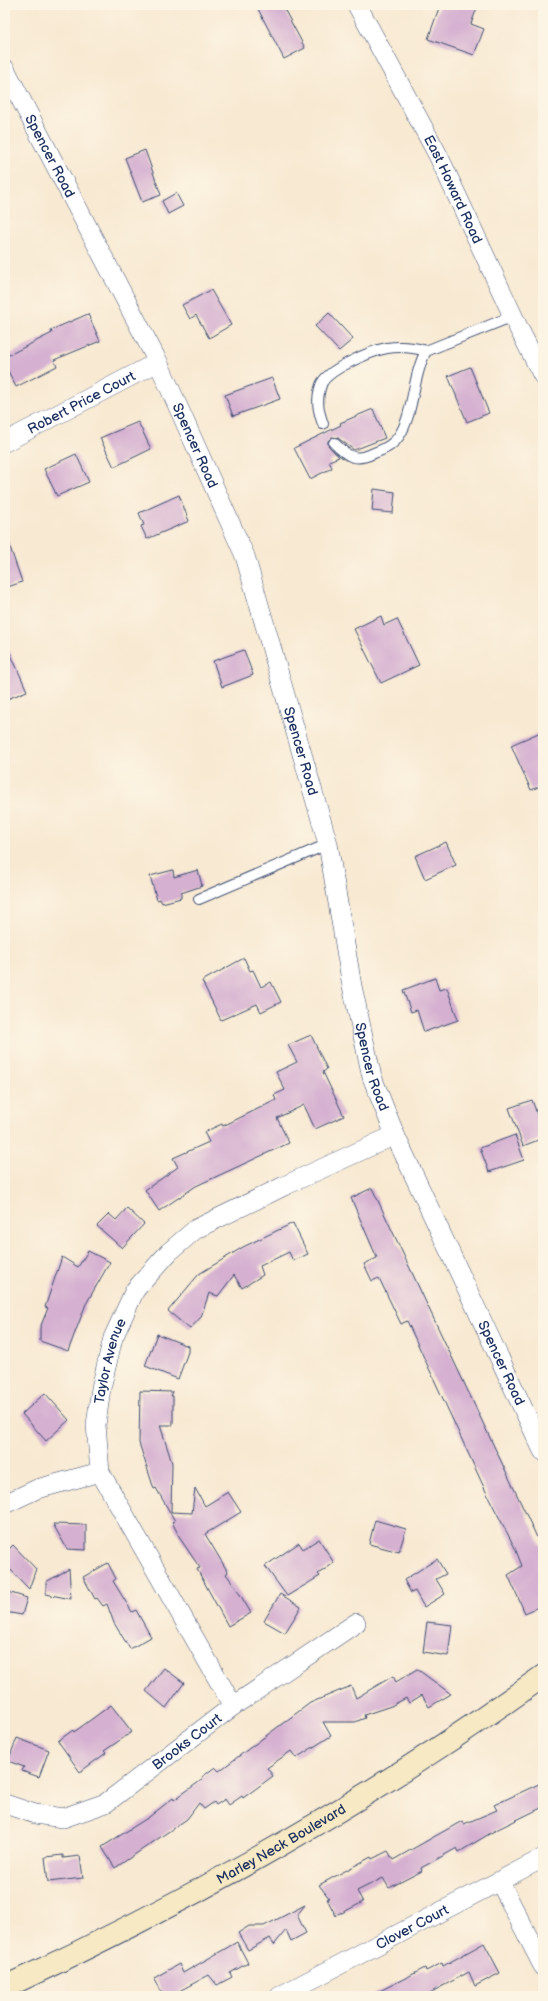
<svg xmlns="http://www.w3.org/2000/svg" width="548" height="2001" font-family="'Balsamiq Sans',sans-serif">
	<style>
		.building { fill: #d5b0d1 }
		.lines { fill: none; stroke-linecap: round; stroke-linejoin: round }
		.service-casing { stroke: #3c4b6f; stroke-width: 12 }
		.minor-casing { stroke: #3c4b6f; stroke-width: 20 }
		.secondary-casing { stroke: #3c4b6f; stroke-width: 24 }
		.service { stroke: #fff; stroke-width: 10 }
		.minor { stroke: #fff; stroke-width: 19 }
		.secondary { stroke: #f7e9c3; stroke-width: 22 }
		.labels { text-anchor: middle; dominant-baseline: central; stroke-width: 3; stroke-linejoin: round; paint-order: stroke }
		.street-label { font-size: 14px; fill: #1b2f5e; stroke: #fcf5e5 }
	</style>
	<rect width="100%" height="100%" fill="#fcf5e5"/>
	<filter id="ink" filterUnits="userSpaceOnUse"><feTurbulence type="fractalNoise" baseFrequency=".025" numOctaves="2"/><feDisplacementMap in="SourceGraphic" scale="8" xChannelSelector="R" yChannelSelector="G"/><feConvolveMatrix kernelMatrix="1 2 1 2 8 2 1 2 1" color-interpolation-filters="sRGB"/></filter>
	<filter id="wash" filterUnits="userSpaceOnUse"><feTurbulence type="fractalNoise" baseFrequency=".012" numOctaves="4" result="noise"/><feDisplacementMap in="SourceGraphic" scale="16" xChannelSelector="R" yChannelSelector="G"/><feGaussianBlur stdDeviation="0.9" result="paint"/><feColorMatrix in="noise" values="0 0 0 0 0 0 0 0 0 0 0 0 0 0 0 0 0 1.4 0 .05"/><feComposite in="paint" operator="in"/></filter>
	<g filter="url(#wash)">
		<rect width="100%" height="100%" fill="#f8e9d2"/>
		<g id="blocks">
			<g class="building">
				<polygon points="266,5 282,5 305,48 284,59 258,9"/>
				<polygon points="440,5 478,5 471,24 484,29 474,55 428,39"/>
				<polygon points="145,150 161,195 142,202 125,158"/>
				<polygon points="176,193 183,206 168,214 162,201"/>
				<polygon points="211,290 231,325 209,338 196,315 190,319 182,305"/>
				<polygon points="329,313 353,339 339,351 315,326"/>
				<polygon points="88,314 100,341 54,360 57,366 16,387 5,365 5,357 52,333 51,330"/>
				<polygon points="470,367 489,413 467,422 448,376"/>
				<polygon points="272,378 280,399 233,416 225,395"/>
				<polygon points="373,409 385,438 354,450 338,438 332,437 328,441 328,445 339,457 329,461 332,468 310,479 294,448 341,425 340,423"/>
				<polygon points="138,422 151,449 114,467 100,438"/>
				<polygon points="76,454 89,482 57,496 44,469"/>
				<polygon points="374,489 395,492 393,513 372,511"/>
				<polygon points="179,495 189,521 147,539 141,526 144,525 139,513"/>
				<polygon points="7,538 22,582 5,588 5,539"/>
				<polygon points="381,616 384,625 397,619 419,665 381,683 354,629"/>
				<polygon points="5,641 27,691 5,700"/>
				<polygon points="244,650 253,675 222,687 213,661"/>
				<polygon points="543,731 543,785 531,790 511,745"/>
				<polygon points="446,842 456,865 425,879 415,856"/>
				<polygon points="173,870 174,877 198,870 202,886 181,893 181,898 162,903 160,899 157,900 150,876"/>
				<polygon points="244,958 250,971 253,970 261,987 271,982 281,1002 261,1012 257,1004 221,1020 202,981"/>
				<polygon points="435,978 439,990 447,988 458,1020 424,1032 417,1010 411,1012 403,990"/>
				<polygon points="311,1035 327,1069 323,1072 344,1116 315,1129 304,1105 277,1118 289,1143 196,1186 159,1211 145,1190 178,1167 173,1158 209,1142 204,1132 222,1124 223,1126 276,1100 274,1095 285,1090 276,1072 297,1062 288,1045"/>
				<polygon points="532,1100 543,1131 543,1138 523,1146 509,1108"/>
				<polygon points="515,1135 524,1160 489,1172 480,1148"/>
				<polygon points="372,1188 543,1550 543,1605 525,1613 508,1575 522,1566 515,1548 488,1496 407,1321 401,1324 379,1278 372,1281 364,1264 377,1258 351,1198"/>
				<polygon points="127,1208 144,1224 122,1248 97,1226 109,1214 116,1220"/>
				<polygon points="293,1223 308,1254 293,1261 289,1252 260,1266 263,1275 242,1288 234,1275 218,1296 209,1293 201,1317 190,1329 168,1311 199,1274 243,1247"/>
				<polygon points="88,1251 110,1262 86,1304 68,1351 40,1341 40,1328 48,1308 45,1307 62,1257 78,1267"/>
				<polygon points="157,1334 188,1346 188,1352 178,1379 145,1366"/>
				<polygon points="140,1391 173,1392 171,1396 173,1396 173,1425 160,1425 172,1463 171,1512 192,1513 195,1488 205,1506 228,1492 241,1512 205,1534 228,1572 226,1574 235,1586 251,1613 228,1626 197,1569 200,1568 181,1540 172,1522 175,1521 156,1488 154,1489 139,1443"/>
				<polygon points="45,1393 69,1420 46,1441 22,1414"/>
				<polygon points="375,1520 406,1529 399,1552 369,1544"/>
				<polygon points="53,1524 86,1525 86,1550 67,1549"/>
				<polygon points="319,1539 334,1563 318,1574 320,1576 287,1596 265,1566 299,1543 303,1549"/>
				<polygon points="13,1545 36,1569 29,1589 5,1564 5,1553"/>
				<polygon points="437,1559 446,1574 436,1579 445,1594 424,1607 415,1591 411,1593 404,1580"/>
				<polygon points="108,1563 116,1579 113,1581 132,1612 136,1610 151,1637 130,1649 114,1623 107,1604 103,1606 97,1598 95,1599 83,1577"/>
				<polygon points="69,1569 71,1599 46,1594 46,1582"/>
				<polygon points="5,1591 27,1598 22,1615 5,1612"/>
				<polygon points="280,1594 301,1607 285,1633 264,1621"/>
				<polygon points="427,1622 452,1625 448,1656 423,1652"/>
				<polygon points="164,1668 184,1683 166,1708 146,1691"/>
				<polygon points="417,1669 451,1694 429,1707 422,1695 409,1703 406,1698 391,1706 364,1715 365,1718 355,1722 323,1722 331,1736 296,1758 291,1751 267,1768 273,1776 243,1798 242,1796 229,1805 225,1799 216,1805 214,1802 204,1809 199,1803 187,1819 115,1868 102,1847 149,1817 173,1798 174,1800 203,1779 202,1777 215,1767 219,1771 310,1703 351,1686 356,1698 393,1676 396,1682"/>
				<polygon points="111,1705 132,1732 104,1751 106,1753 80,1772 58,1741 73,1730 74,1732"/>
				<polygon points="17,1738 49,1750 39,1777 22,1771 24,1767 8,1761"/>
				<polygon points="543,1782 543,1807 496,1830 459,1852 457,1848 421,1868 422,1871 389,1888 383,1878 357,1891 363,1902 336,1916 327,1899 329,1898 319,1885 371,1857 372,1859 388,1851 393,1860 462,1821 464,1824 497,1810 494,1805"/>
				<polygon points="63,1855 63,1858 80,1856 83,1878 48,1882 45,1857"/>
				<polygon points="305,1905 297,1915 306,1933 291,1941 286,1930 274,1945 270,1938 248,1950 238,1933 249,1926 264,1926"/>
				<polygon points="237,1942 248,1963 230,1973 232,1977 217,1985 209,1975 170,1996 164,1996 154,1978 179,1964 183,1973"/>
				<polygon points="484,1943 500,1973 475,1986 469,1972 424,1996 370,1996 425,1968 426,1971 442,1963 443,1966"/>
			</g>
		</g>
	</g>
	<g filter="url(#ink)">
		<use href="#blocks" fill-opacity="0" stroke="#3c4b6f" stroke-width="1"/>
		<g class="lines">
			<g class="service-casing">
				<g id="service">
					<path d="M 323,424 C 318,410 316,400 321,385 C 326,370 371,351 387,348 C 401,346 413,347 426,351"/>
					<path d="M 334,443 C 348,457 355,462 374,453 C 383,450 394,444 399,436 C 414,414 412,377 426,351 L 513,316"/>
					<polyline points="199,899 328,844"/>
				</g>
			</g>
			<g class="minor-casing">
				<g id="minor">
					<path id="s1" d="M 357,5 L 438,155 L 519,329 L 543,376"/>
					<path id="s2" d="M 5,69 L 158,362 L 245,556 L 328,844 L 352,986 L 372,1077 L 395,1135 L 543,1451"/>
					<path id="s3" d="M 5,442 L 158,362"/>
					<polyline points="5,1504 37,1489 100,1472"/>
					<path id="s4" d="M 233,1706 L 100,1472 L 96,1425 L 101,1388 L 113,1338 L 135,1290 L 169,1252 L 196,1229 L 284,1186 L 395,1135"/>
					<path id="s5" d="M 5,1804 L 35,1814 L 63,1818 L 106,1803 L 233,1706 L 356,1623"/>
					<polyline points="500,1882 543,1966"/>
					<path id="s6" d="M 280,1996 L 543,1858"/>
				</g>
			</g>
			<g class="secondary-casing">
				<g id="secondary">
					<path id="s7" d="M 5,1987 C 193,1900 375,1797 543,1676"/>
				</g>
			</g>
			<use href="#service" class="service"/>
			<use href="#minor" class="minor"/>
			<use href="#secondary" class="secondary"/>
		</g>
	</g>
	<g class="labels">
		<g class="street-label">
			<text stroke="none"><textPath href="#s2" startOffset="98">Spencer Road</textPath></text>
			<text stroke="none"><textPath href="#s1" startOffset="208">East Howard Road</textPath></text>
			<text stroke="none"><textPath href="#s3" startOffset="86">Robert Price Court</textPath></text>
			<text stroke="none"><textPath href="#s2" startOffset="422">Spencer Road</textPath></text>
			<text stroke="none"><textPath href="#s2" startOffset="746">Spencer Road</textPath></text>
			<text stroke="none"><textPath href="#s2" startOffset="1070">Spencer Road</textPath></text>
			<text stroke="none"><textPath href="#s4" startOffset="382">Taylor Avenue</textPath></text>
			<text stroke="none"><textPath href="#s2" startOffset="1394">Spencer Road</textPath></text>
			<text stroke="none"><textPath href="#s5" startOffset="207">Brooks Court</textPath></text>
			<text stroke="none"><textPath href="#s7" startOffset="311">Marley Neck Boulevard</textPath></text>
			<text stroke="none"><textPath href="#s6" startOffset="149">Clover Court</textPath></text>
		</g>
	</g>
	<rect width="548" height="2001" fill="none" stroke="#fcf5e5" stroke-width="20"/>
</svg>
